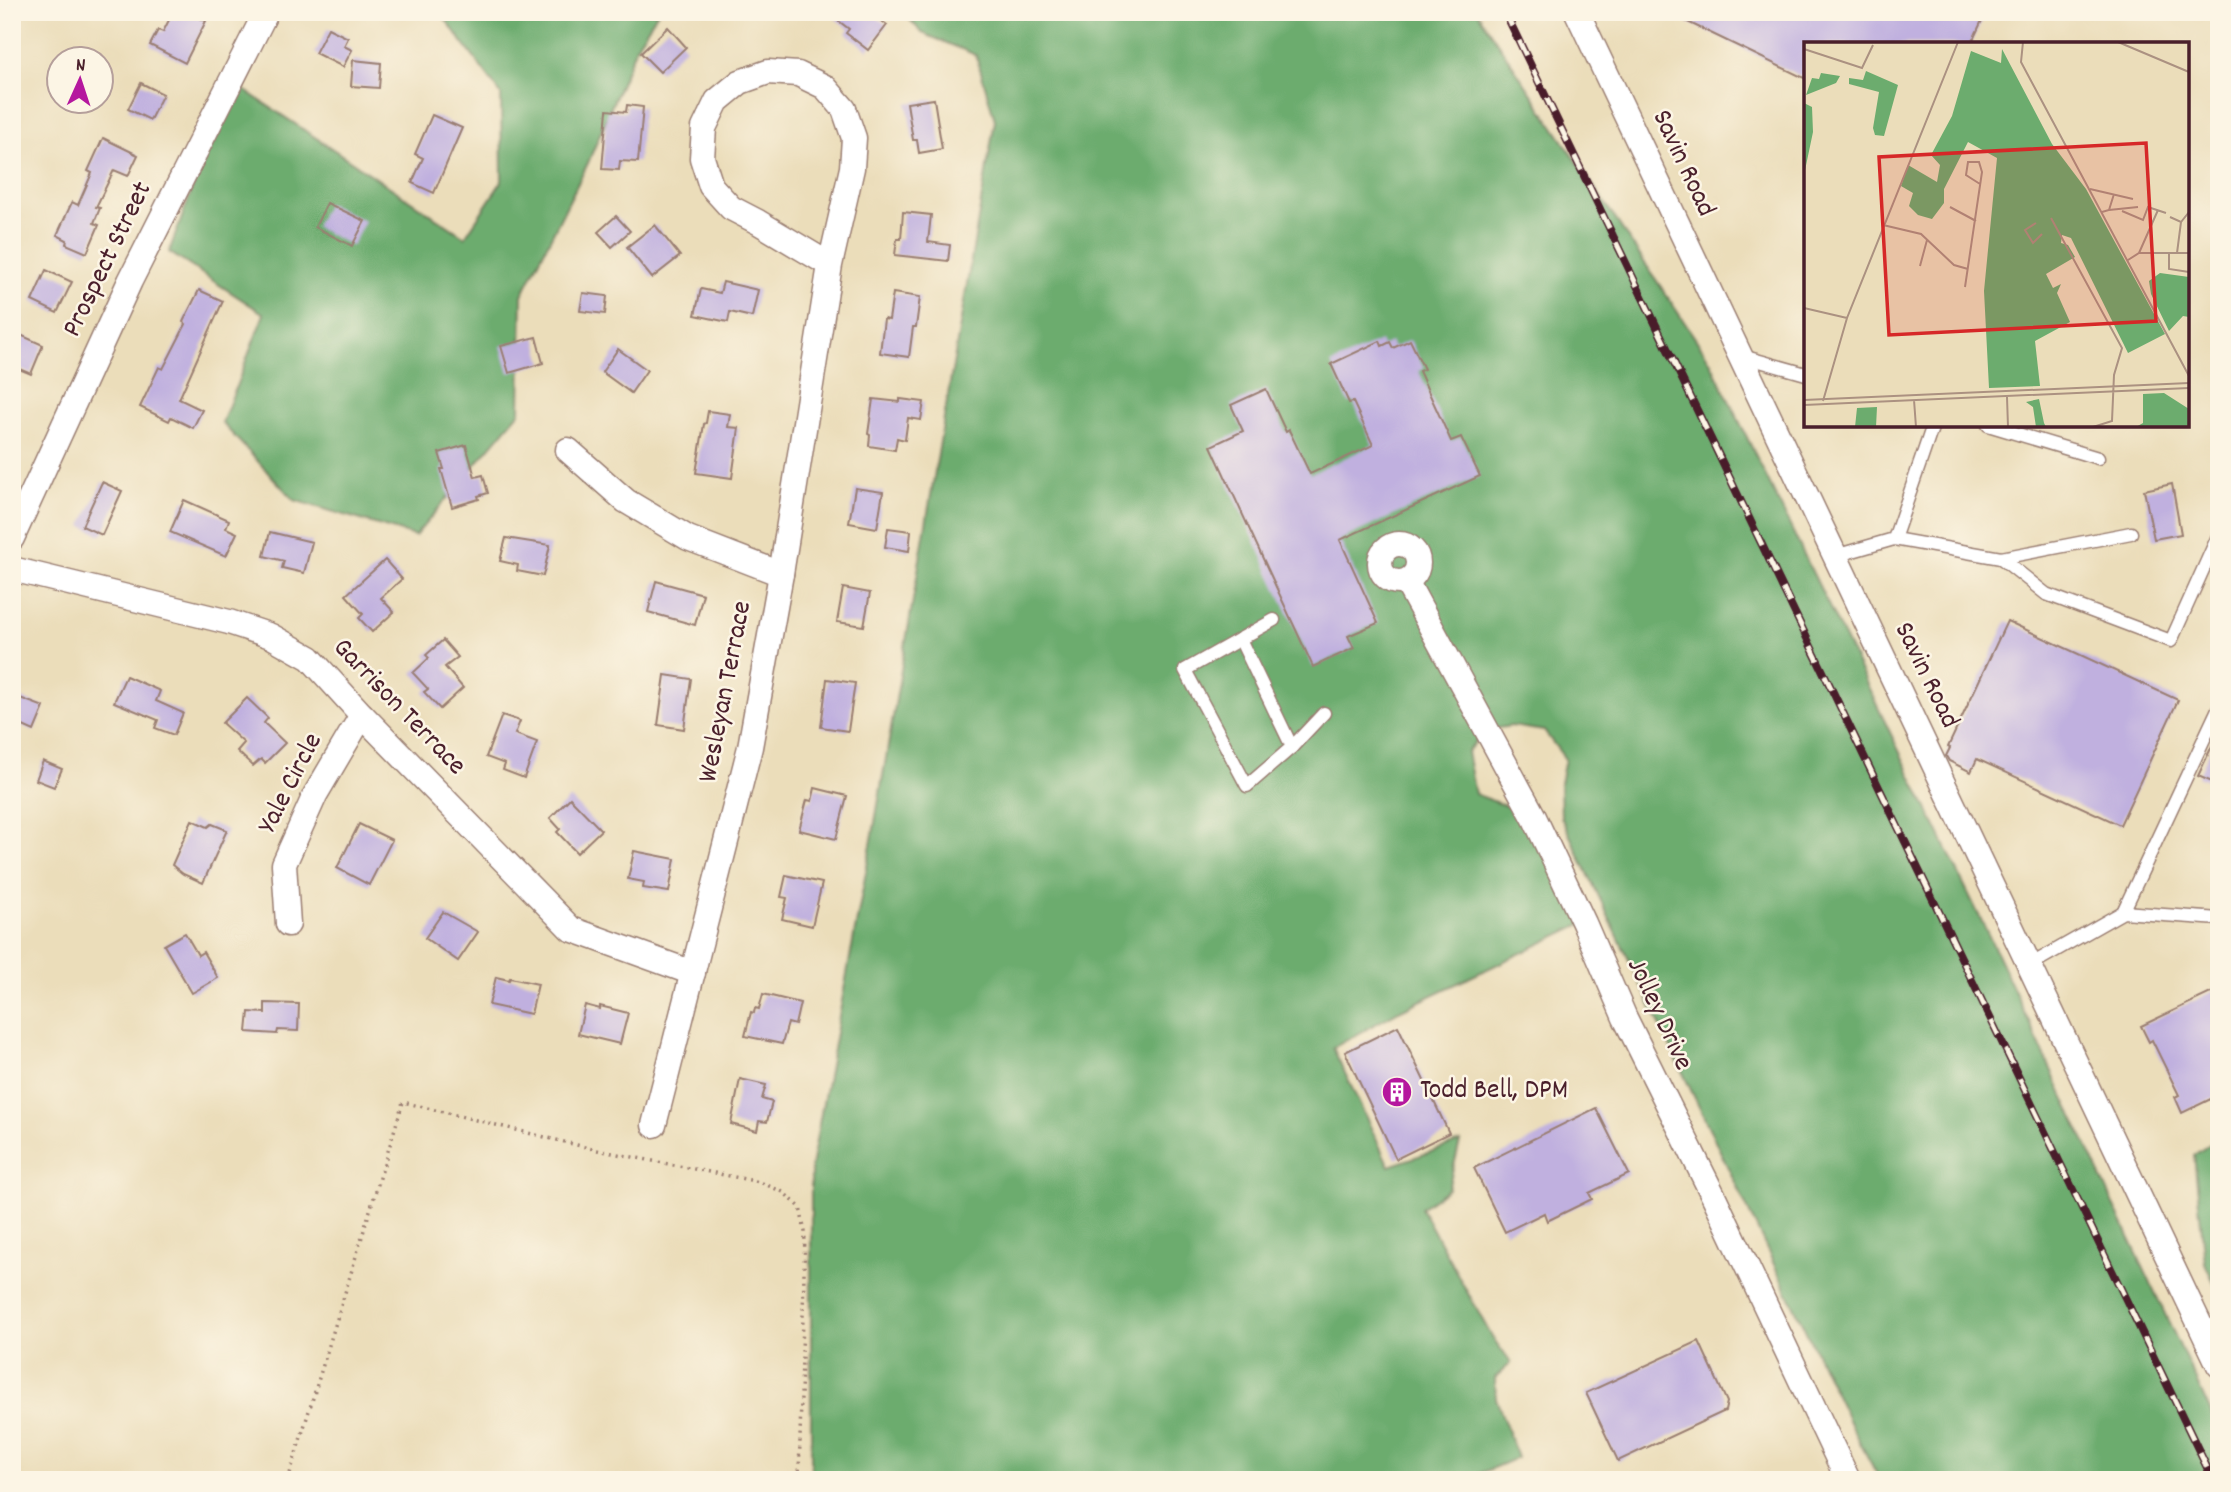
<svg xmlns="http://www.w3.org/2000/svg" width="2231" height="1492" font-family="Dekko,sans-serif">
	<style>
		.forest { fill: #6cac6e; stroke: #5b664c; stroke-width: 2 }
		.building { fill: #c0b0df }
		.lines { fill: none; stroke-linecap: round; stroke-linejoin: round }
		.service-casing { stroke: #9a7e72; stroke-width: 15 }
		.minor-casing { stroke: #9a7e72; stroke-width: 27 }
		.path { stroke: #9a7e72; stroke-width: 3.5; stroke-dasharray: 2 5; stroke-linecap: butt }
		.service { stroke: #fff; stroke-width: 12 }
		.minor { stroke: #fff; stroke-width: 24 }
		.rail-casing { stroke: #4a1f2b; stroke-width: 8 }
		.rail { stroke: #fcf5e5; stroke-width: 5; stroke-dasharray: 16; stroke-linecap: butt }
		.labels { text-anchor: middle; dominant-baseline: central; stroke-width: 5; stroke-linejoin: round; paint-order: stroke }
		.street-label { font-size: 28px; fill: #4a1f2b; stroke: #fcf5e5 }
		.poi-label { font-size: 28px; fill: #4a1f2b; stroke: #fcf5e5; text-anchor: start }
		.inset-road { fill: none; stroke: #ab9181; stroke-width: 2 }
		.view { fill: #d62828; fill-opacity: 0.15; stroke: #d62828; stroke-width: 3.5 }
		.inset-edge { fill: none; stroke: #4a1f2b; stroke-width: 3.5 }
	</style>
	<rect width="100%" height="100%" fill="#fcf5e5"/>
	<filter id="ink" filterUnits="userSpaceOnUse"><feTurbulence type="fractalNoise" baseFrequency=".0143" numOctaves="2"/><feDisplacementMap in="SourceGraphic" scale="14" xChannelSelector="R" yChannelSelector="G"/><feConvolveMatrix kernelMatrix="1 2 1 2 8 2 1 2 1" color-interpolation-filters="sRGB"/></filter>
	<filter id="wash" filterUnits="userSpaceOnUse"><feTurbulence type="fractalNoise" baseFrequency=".00686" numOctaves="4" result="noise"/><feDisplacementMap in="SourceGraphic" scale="28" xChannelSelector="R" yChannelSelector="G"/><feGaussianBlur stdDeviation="1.57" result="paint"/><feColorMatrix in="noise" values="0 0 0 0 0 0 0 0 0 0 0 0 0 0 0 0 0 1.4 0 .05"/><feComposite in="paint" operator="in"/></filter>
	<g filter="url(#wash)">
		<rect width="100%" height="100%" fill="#ebddba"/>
		<g class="forest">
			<polygon points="440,12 658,12 636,47 588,163 522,295 520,412 415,536 294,500 222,423 264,314 169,252 232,82 465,237 502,181 501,94"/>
			<polygon points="903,12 1477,12 1709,359 1986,930 2219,1430 2219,1480 1880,1480 1850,1424 1561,817 1560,783 1565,759 1544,731 1512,726 1485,730 1467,752 1475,794 1534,817 1584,923 1399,1011 1333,1048 1389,1166 1460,1142 1448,1189 1421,1208 1492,1337 1511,1363 1495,1378 1496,1398 1517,1458 1464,1480 811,1480 811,1167 873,834 995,120 976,55 922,33"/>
			<polygon points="2219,1138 2219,1294 2205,1263 2194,1155"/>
		</g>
		<g id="blocks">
			<g class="building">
				<polygon points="173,12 189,12 206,21 185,63 150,45 158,30 163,32"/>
				<polygon points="827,12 870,12 887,25 868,50 846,33 849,29"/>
				<polygon points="1667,12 1986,12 1971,44 1806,44 1806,79"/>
				<polygon points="668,27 686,47 660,72 641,53"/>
				<polygon points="328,28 348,38 344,46 352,50 343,67 315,53"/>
				<polygon points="353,60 381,63 379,88 351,86"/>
				<polygon points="141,83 163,94 150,120 128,109"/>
				<polygon points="934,99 942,149 919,153 917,140 913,140 907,103"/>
				<polygon points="627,105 643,107 638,162 620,161 619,170 602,169 607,110 626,112"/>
				<polygon points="432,115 462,128 434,193 412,183 423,158 415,154"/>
				<polygon points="103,138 138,155 128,176 114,170 96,207 100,208 94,223 99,225 87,253 66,244 67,240 57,235 72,202 78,205 92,173 88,171"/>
				<polygon points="327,203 365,221 352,246 315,227"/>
				<polygon points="903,212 931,215 928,242 950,245 948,261 895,255 897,239 901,239"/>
				<polygon points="616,216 630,231 612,247 598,232"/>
				<polygon points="655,225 680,256 652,278 627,247"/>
				<polygon points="46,270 72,282 57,313 32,301"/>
				<polygon points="723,282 758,290 752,317 730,312 728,322 695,315 701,289 720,293"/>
				<polygon points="199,290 223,301 179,399 202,410 193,428 171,417 169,421 140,407 159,367 163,369 186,324 183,322"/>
				<polygon points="583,293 607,296 605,314 580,311"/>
				<polygon points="893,293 920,297 916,327 913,327 909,357 880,353 884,319 889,320"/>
				<polygon points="16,333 43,345 31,374 12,366 12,343"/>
				<polygon points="536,337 543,363 509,373 501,346"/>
				<polygon points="1410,340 1424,369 1419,371 1451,441 1461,437 1480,476 1340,540 1378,623 1348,636 1354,648 1313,667 1211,446 1243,431 1231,405 1266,389 1286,432 1289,430 1310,474 1373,445 1353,402 1349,403 1331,364 1380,341 1382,346 1390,342 1393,348"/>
				<polygon points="618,349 647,370 631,393 602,372"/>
				<polygon points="873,399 900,402 900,399 924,402 921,420 908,418 905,440 897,438 895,450 869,446 870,435 868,434"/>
				<polygon points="708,411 730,414 728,427 739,428 732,478 696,473 704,424 706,423"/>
				<polygon points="466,445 475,477 483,475 488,493 478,496 479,499 452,507 441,469 444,469 439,453"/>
				<polygon points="102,482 122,491 102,535 82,526"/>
				<polygon points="2172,484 2181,534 2154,539 2144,490"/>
				<polygon points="855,488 883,492 877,528 849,523"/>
				<polygon points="184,500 229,520 226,528 237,533 226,556 170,532"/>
				<polygon points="888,528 911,531 909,551 885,547"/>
				<polygon points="270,532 312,542 304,573 282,568 284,561 264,556"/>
				<polygon points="506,538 550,545 543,576 517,571 518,565 500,561"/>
				<polygon points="385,560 402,579 381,598 394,612 372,632 359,618 363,614 346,595"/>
				<polygon points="656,581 703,594 695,625 648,612"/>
				<polygon points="843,588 870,593 864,626 837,622"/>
				<polygon points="2007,621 2178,700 2120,825 1977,759 1971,772 1949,761 1946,756 1950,748 1948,747"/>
				<polygon points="443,640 458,657 445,667 463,688 440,709 424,692 428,689 413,673 429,658 426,655"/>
				<polygon points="665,675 691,679 684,729 658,725"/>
				<polygon points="126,676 160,691 156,701 183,713 174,735 155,728 158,720 114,702"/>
				<polygon points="827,679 855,683 848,731 821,727"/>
				<polygon points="12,695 44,707 34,731 12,721"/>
				<polygon points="247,698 268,718 264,723 285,743 265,763 261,759 253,766 237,751 244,743 222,723"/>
				<polygon points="502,715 520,721 515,734 537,742 524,778 503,770 505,764 486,757"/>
				<polygon points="2219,731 2219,785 2198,776"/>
				<polygon points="43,761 62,769 54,787 36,780"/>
				<polygon points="815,788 847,796 836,839 799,830 807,800 812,801"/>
				<polygon points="570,798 601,830 577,853 557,832 560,829 550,818"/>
				<polygon points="192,820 208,827 212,824 227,830 203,883 183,874 172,865"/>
				<polygon points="359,824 392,840 369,885 337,868"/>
				<polygon points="634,851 675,859 669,892 643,888 644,882 628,879"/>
				<polygon points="786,875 822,883 812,926 782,919 787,898 781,897"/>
				<polygon points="443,912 478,932 458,961 425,938"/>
				<polygon points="185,933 198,955 203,952 218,978 192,993 164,945"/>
				<polygon points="496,977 509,980 510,978 538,984 531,1014 489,1005"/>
				<polygon points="2219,989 2219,1095 2182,1113 2175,1097 2179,1095 2152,1040 2149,1042 2141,1026"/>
				<polygon points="763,994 800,1003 795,1025 788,1023 782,1044 745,1036 751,1012 754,1013 755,1008 759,1009"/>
				<polygon points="265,1003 299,1004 298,1031 278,1030 277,1034 247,1032 249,1012 265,1013"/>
				<polygon points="585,1005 600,1009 600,1006 628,1013 620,1044 578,1034"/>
				<polygon points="1398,1026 1449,1133 1396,1159 1345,1052"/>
				<polygon points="740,1079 766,1085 762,1099 772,1102 767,1122 759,1121 757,1131 731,1124"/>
				<polygon points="1596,1108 1629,1174 1589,1193 1592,1199 1547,1221 1544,1213 1505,1232 1474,1168"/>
				<polygon points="1699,1341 1727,1402 1725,1411 1618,1461 1586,1393"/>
			</g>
		</g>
	</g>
	<g filter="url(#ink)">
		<use href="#blocks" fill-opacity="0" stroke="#9a7e72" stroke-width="2"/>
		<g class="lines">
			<g class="service-casing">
				<g id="service">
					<polyline points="1742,356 1806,374"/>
					<polyline points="1988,425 2098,458"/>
					<polyline points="1894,539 2001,558 2131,533"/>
					<polyline points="1835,556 1894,539 1933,425"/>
					<polyline points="2001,558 2046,594 2171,641 2219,534"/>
					<polyline points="1274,620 1185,670 1247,786 1292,747 1324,713"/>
					<polyline points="1240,639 1292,747"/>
					<polyline points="2123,912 2219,707"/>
					<polyline points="2030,965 2123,912 2219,919"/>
				</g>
			</g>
			<g class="minor-casing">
				<g id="minor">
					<polyline points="1577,12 2219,1365"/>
					<polyline points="568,450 626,501 688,538 781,574"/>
					<polyline points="12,538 130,281 266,12"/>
					<circle cx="1399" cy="563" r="19"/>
					<polyline points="12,569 229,622 271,636 310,658 362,715 571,929 693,973"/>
					<polyline points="1406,581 1534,817 1584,923 1625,1018 1715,1199 1848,1480"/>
					<polyline points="288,924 284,864 315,795 362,715"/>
					<polyline points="654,1125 750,747 781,574 830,265 852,168 854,138 844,109 825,87 798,74 768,72 740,82 717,101 704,128 702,158 711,186 731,208 758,222 830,265"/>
				</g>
			</g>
			<polyline class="path" points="288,1480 403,1102 597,1150 760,1182 783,1192 800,1207 805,1232 799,1480"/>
			<use href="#service" class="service"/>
			<use href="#minor" class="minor"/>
			<g class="rail-casing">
				<polyline id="rail" points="1505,12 2213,1480"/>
			</g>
			<use href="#rail" class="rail"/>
		</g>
	</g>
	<defs>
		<g id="building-disc" transform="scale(1.575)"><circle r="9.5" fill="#b5179e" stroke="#fcf5e5"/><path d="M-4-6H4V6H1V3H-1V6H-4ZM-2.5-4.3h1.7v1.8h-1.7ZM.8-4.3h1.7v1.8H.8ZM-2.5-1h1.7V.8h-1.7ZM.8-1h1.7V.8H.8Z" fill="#fff"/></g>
	</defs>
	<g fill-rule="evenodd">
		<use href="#building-disc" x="1397" y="1092"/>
	</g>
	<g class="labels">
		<g class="street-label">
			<text transform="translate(1682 164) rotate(65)">Savin Road</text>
			<text transform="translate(109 260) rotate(-64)">Prospect Street</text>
			<text transform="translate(1925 676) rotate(64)">Savin Road</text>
			<text transform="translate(727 692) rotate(-79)">Wesleyan Terrace</text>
			<text transform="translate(398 708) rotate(46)">Garrison Terrace</text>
			<text transform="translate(292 784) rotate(-63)">Yale Circle</text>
			<text transform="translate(1658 1015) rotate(65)">Jolley Drive</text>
		</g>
		<g class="poi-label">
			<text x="1420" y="1092">Todd Bell, DPM</text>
		</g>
	</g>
	<g transform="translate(1804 42)">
		<rect width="385" height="385" fill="#ebddba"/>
		<path d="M 198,7 L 248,102 L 282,147 L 361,292 L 324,311 L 267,196 L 258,193 L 257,201 L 264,203 L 271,215 L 242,232 L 249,246 L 257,242 L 253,251 L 266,280 L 231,299 L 236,344 L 185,346 L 180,249 L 193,116 L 164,100 L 140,147 L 140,161 L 128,177 L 114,173 L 105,164 L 109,151 L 97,144 L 104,123 L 133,140 L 136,123 L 127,113 L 148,74 L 167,9 L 197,21 ZM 62,29 L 94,43 L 80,94 L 71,93 L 69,86 L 75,50 L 45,42 L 45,36 L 59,38 ZM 17,31 L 36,34 L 32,41 L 2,53 L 8,36 L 15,37 ZM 0,61 L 8,65 L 9,90 L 0,133 ZM 356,231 L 385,235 L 385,275 L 379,274 L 365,289 L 347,252 L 345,239 ZM 360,351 L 385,367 L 385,385 L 332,385 L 339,381 L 339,352 ZM 235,357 L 240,381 L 242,385 L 232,385 L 229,365 L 222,360 ZM 73,365 L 72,385 L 51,385 L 53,366 Z" fill="#6cac6e"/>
		<path class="inset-road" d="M 219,0 L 217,20 L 385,334M 314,0 L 385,30M 0,7 L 58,26 L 69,3M 286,147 L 329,157M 146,165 L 172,179M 305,168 L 334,165M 318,169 L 339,178 L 344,165 L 362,171M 298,170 L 305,168 L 310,152M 366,175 L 377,180 L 385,170M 247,176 L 318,306 L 310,333 L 308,379 L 289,385M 232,181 L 221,188 L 229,201 L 238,192M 79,183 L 117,192 L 150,223 L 164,227M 335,211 L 354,168M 365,211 L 365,227 L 385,230M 373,211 L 377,180M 324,218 L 335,211 L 385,211M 116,224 L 123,198M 161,245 L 178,130 L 175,120 L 164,120 L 162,133 L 176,142M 0,266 L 43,276M 203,355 L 204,385M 0,358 L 385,341M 110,358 L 112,385M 19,359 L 43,276 L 154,0M 0,363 L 385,346"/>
		<path class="view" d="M 342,101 L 352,279 L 85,293 L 75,115 Z"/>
		<rect width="385" height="385" class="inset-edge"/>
	</g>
	<rect width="2231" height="1492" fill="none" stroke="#fcf5e5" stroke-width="42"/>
	<g transform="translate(80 80) rotate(3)"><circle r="33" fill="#fcf5e5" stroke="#b59f9b" stroke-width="2"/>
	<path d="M0-5L12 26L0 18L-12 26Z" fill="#b5179e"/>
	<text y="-10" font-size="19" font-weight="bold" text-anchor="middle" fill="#4a1f2b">N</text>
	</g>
</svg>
